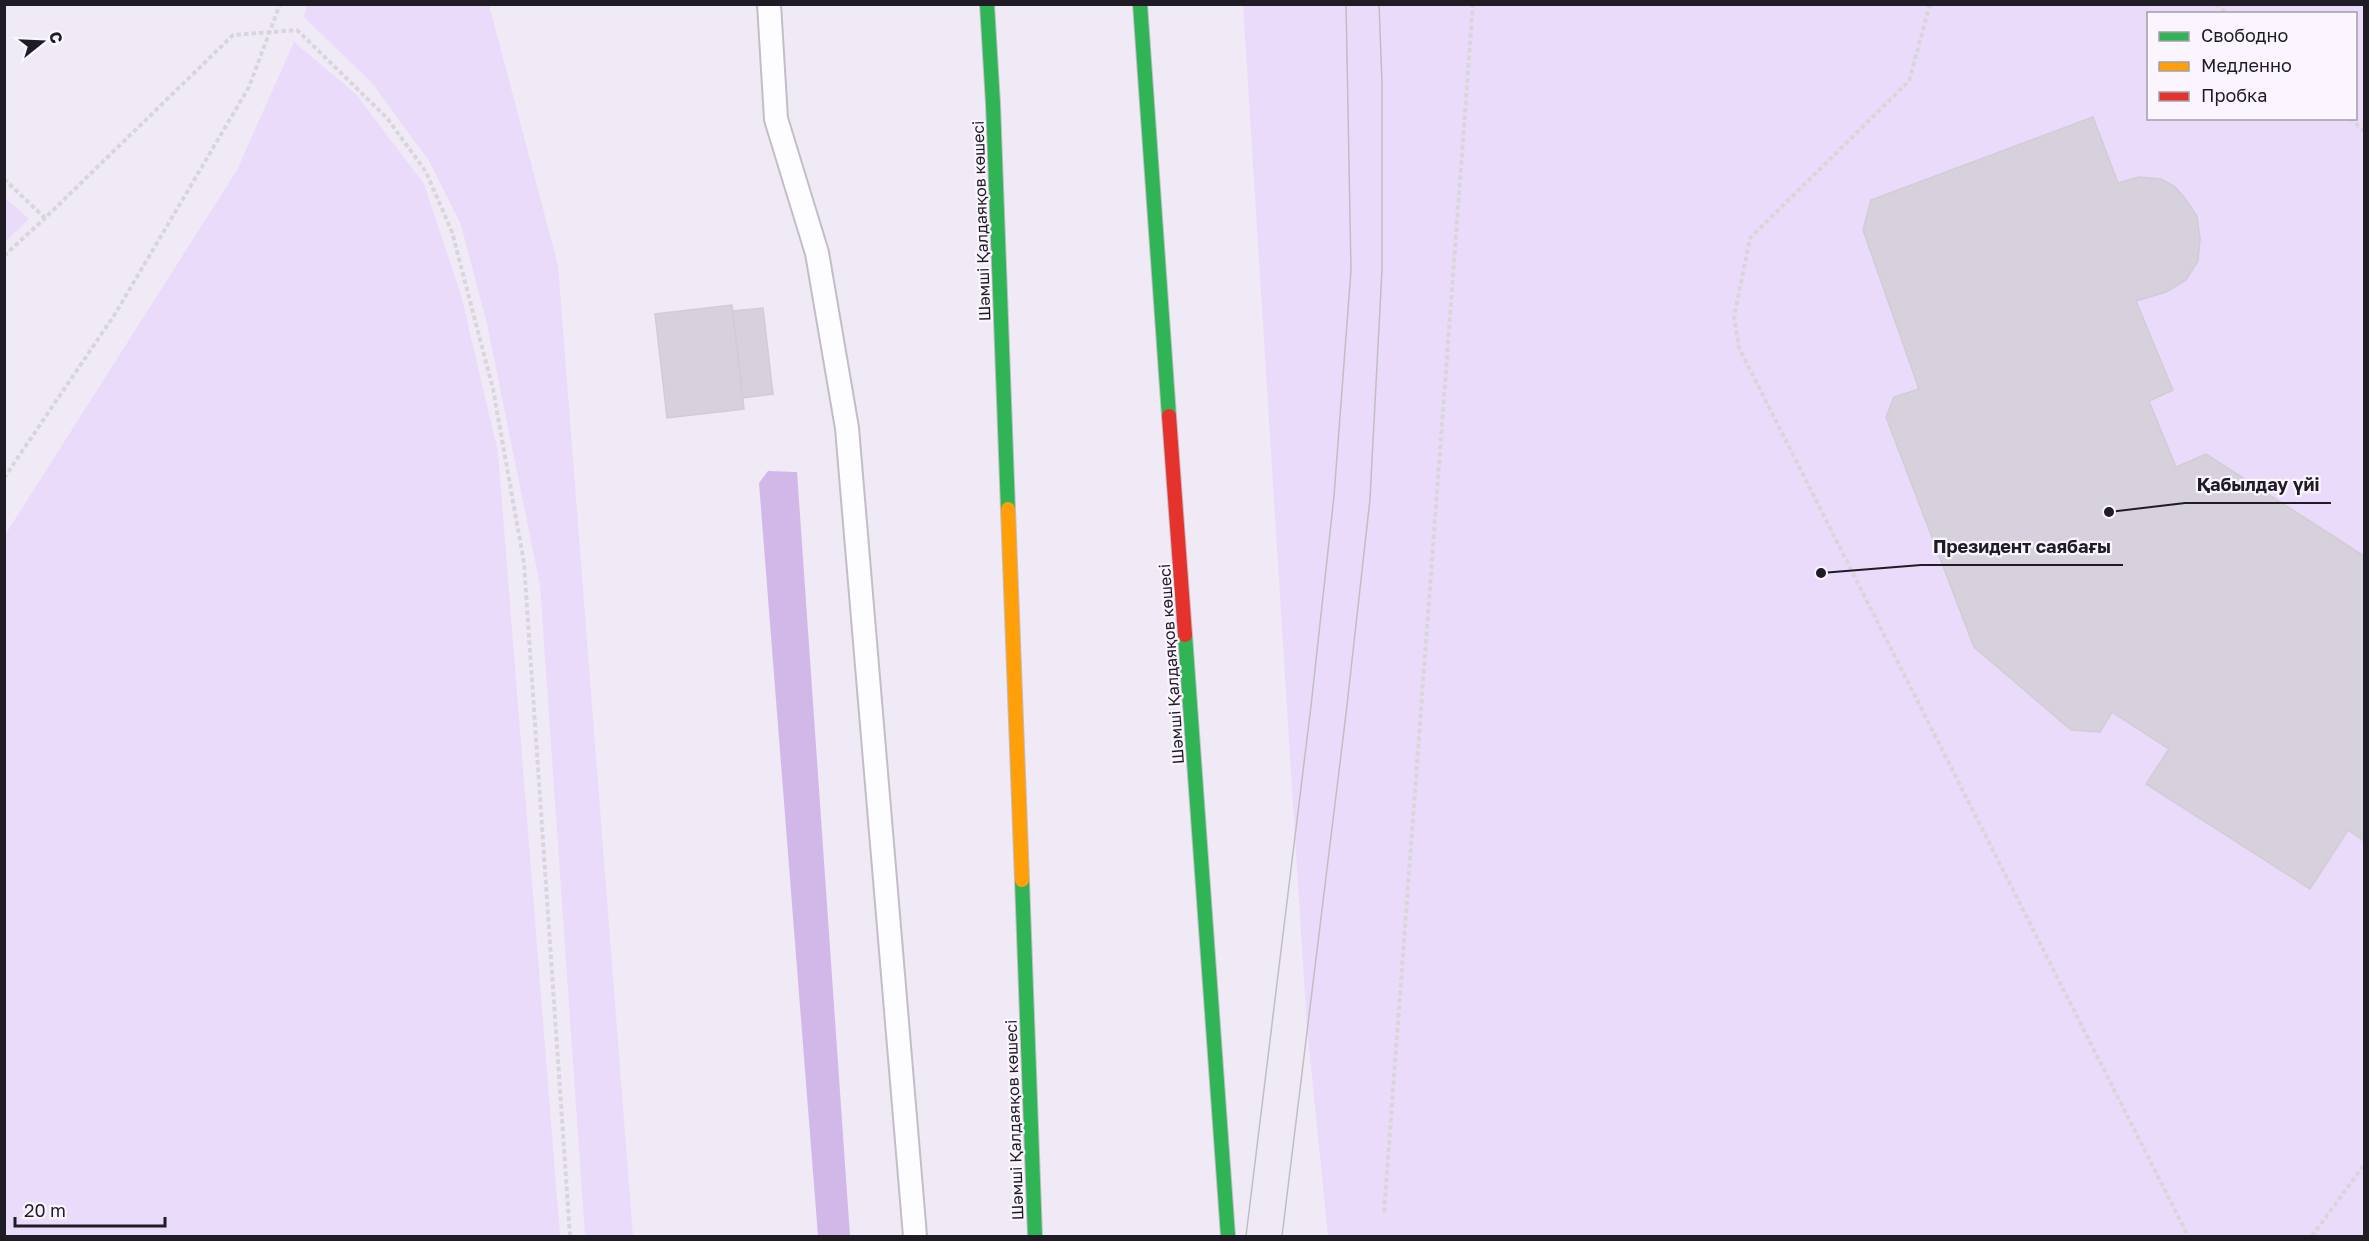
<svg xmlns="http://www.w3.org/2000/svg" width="2369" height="1241" font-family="'Golos Text',sans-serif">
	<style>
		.green { fill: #eadbfa; fill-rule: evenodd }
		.forest { fill: #d1b8e9 }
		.building { fill: #d6d1dc; stroke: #d1ccd6; stroke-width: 1.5 }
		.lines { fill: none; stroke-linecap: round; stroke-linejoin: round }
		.lane-casing { stroke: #c2bdc7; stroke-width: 26 }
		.fast-casing { stroke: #c2bdc7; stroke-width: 16 }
		.slow-casing { stroke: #c2bdc7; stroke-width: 16 }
		.jam-casing { stroke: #c2bdc7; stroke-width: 16 }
		.path { stroke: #d8d6db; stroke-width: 4; stroke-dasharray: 4.5 3; stroke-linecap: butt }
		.lane { stroke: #fdfcfe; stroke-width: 22 }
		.fast { stroke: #30b455; stroke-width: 14 }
		.slow { stroke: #ff9f0a; stroke-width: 14 }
		.jam { stroke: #e5322d; stroke-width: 14 }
		.tram { stroke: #bfbec1; stroke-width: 1.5 }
		.labels { text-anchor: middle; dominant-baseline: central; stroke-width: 4.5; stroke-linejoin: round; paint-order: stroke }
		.street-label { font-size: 16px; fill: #201c25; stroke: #faf5ff }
		.leader { fill: none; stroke: #201c25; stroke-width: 2 }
		.callout-dot { fill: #201c25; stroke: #faf5ff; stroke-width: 2 }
		.callout-label { font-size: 18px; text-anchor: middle; font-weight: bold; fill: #201c25; stroke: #faf5ff; stroke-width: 4.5; stroke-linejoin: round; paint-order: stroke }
	</style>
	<rect width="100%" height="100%" fill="#f0eaf7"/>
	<g class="green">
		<polygon points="307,5 489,5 558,265 633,1236 585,1236 540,585 487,324 461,225 429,161 372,83 304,17"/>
		<path d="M 1243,5 L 2364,5 L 2364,1236 L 1328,1236 L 1307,1028 ZM 2148,14 L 2356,14 L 2356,118 L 2148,118 Z"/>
		<polygon points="294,42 356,94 424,184 461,295 498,452 560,1236 5,1236 5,535 237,170"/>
		<polygon points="5,198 29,219 5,242"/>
	</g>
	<polygon class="forest" points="768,471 797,472 850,1236 818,1236 759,483"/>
	<g class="building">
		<polygon points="2093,117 2118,183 2139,177 2161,179 2174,186 2184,197 2197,216 2200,239 2198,261 2186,280 2166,292 2136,301 2173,390 2149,401 2176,467 2206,454 2364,556 2364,841 2348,830 2310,889 2146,784 2169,749 2112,712 2100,732 2071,730 1974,647 1886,417 1894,397 1919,389 1863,230 1871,200"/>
		<polygon points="732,305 744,409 667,418 655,314"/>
		<polygon points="763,308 773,394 743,398 733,311"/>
	</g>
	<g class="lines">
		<g class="lane-casing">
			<polyline id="lane" points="769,4 776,119 817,253 847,428 915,1236"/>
		</g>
		<g class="fast-casing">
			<g id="fast">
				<polyline points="987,4 993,104 1008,509"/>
				<polyline points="1140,4 1169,416"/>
				<polyline points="1185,635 1228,1236"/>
				<polyline points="1022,880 1035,1236"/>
			</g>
		</g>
		<g class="slow-casing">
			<polyline id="slow" points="1008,509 1022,880"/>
		</g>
		<g class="jam-casing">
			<polyline id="jam" points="1169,416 1185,635"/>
		</g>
		<g class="path">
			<polyline points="1930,4 1909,81 1750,238 1734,317 1739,348 2188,1236"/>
			<polyline points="2216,4 2227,14"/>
			<polyline points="2350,118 2364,131"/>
			<polyline points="4,179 45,218 233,35 297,30 387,118 426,172 452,232 493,389 524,563 570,1236"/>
			<polyline points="4,256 45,218"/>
			<polyline points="4,478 115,314 249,87 280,4"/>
			<polyline points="1384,1212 1473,4"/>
			<polyline points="2312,1236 2364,1165"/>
		</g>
		<use href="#lane" class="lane"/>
		<use href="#fast" class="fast"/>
		<use href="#slow" class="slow"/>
		<use href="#jam" class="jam"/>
		<g class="tram">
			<polyline points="1246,1236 1311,706 1334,496 1351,270 1346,4"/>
			<polyline points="1282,1236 1346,714 1370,499 1382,269 1382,83 1379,4"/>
		</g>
	</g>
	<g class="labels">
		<g class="street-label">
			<text transform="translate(981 221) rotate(-92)">Шәмші Қалдаяқов көшесі</text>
			<text transform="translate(1171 664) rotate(-94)">Шәмші Қалдаяқов көшесі</text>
			<text transform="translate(1014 1120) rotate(-92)">Шәмші Қалдаяқов көшесі</text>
		</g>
	</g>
	<path class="leader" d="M2109 512L2185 503H2331M1821 573L1921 565H2123"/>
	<g class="callout-dot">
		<circle cx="2109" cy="512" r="6"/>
		<circle cx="1821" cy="573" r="6"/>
	</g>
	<g class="callout-label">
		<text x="2258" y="491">Қабылдау үйі</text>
		<text x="2022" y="553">Президент саябағы</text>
	</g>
	<rect width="2369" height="1241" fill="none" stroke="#201c25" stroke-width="12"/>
	<rect x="2147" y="12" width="210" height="108" fill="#faf5ff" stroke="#a39ea8" stroke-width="1.5"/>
	<rect x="2159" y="32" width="30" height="9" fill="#30b455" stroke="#a39ea8" stroke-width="1.5"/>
	<text x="2201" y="42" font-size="18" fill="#201c25">Свободно</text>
	<rect x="2159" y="62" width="30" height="9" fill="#ff9f0a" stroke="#a39ea8" stroke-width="1.5"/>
	<text x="2201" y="72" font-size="18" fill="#201c25">Медленно</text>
	<rect x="2159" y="92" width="30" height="9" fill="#e5322d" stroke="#a39ea8" stroke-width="1.5"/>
	<text x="2201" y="102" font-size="18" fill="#201c25">Пробка</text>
	<g transform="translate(42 42) rotate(72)" stroke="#faf5ff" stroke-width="4.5" paint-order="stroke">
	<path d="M0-4.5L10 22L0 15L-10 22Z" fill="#201c25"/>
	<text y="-9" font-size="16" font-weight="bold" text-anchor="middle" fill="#201c25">С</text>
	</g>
	<path d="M15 1217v9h150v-9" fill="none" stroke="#201c25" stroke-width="3"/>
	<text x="24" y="1217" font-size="18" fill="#201c25" stroke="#faf5ff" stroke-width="4.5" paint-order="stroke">20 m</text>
</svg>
